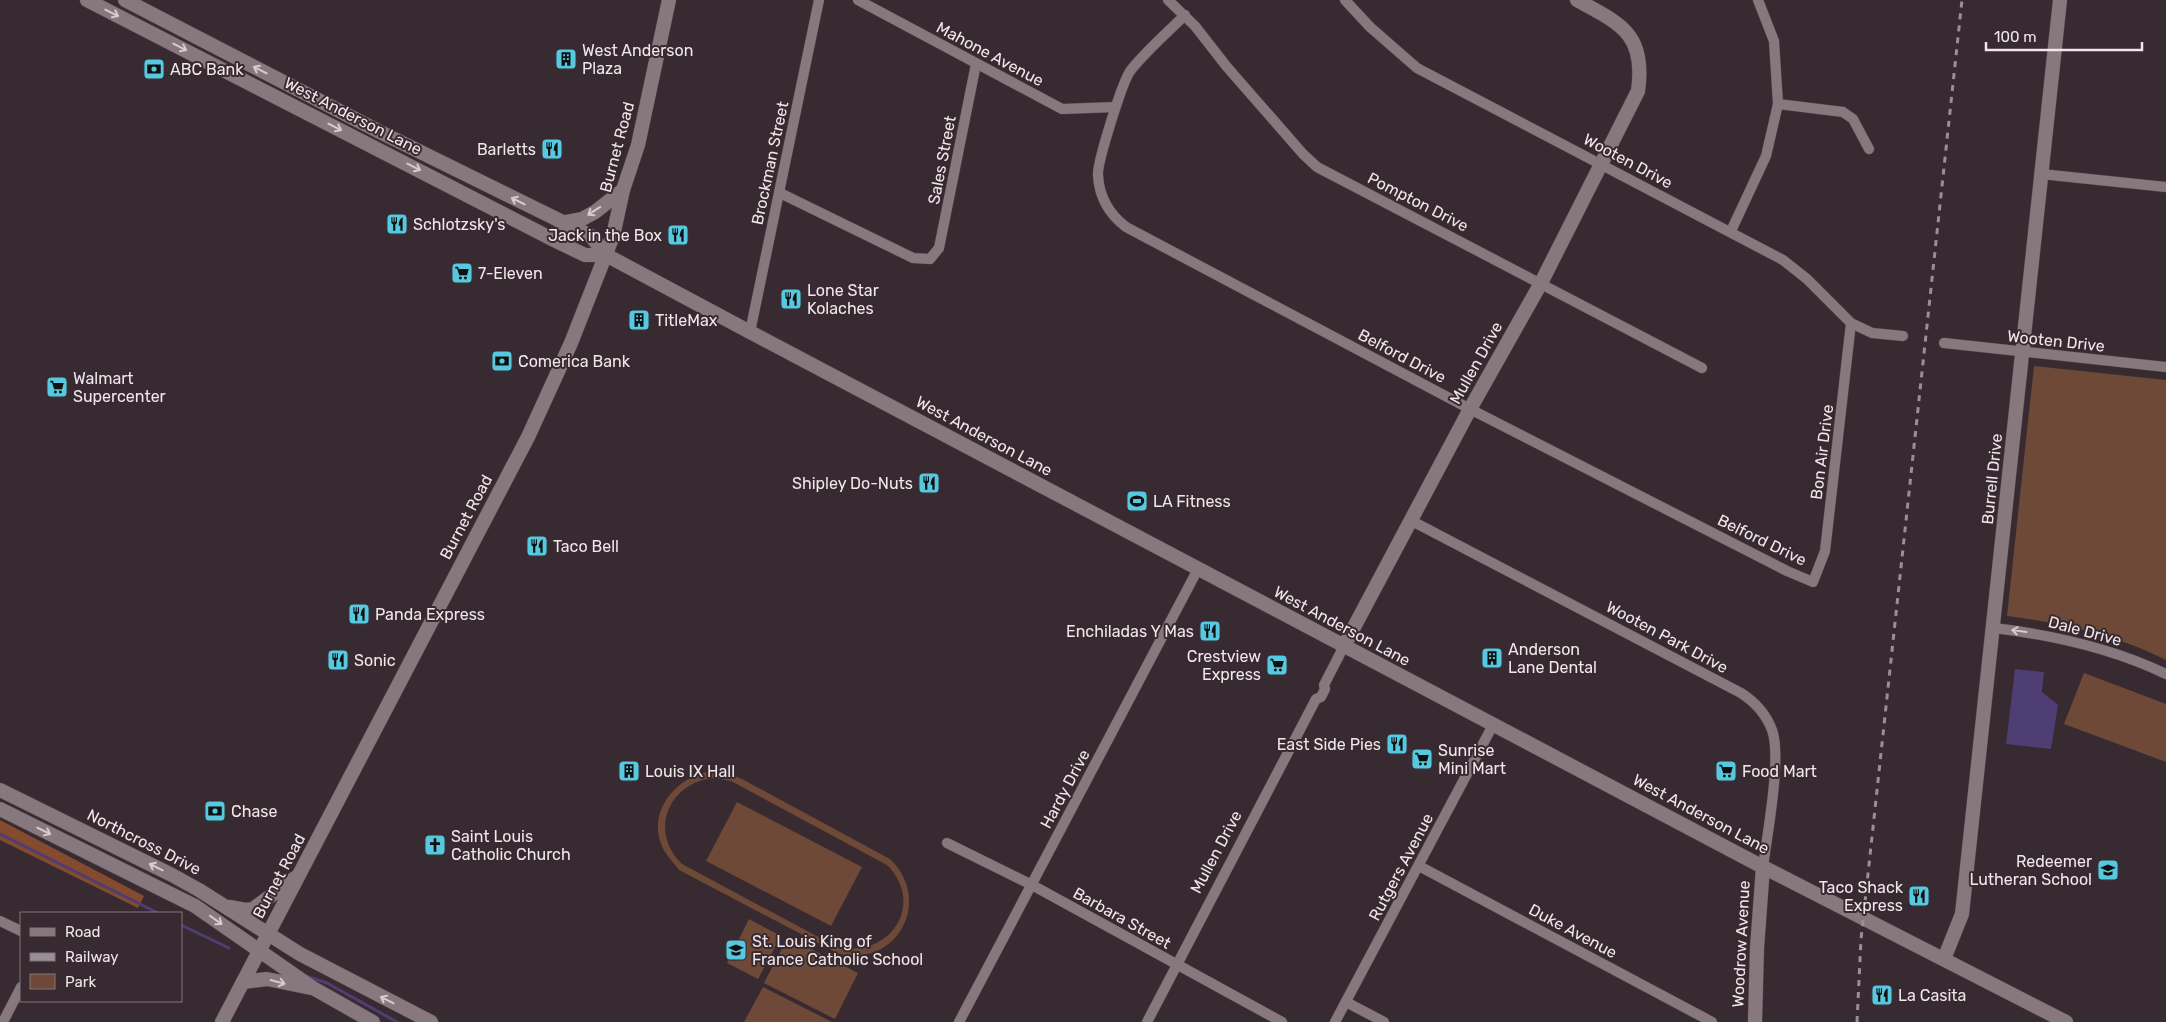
<svg xmlns="http://www.w3.org/2000/svg" width="2166" height="1022" font-family="Rubik,sans-serif">
	<style>
		.green { fill: #6e4937; fill-rule: evenodd }
		.forest { fill: #854b2e }
		.water { fill: #4e3e74 }
		.lines { fill: none; stroke-linecap: round; stroke-linejoin: round }
		.stream { stroke: #4e3e74; stroke-width: 3 }
		.street-casing { stroke: #50464b; stroke-width: 11 }
		.secondary-casing { stroke: #50464b; stroke-width: 15 }
		.street { stroke: #87787e; stroke-width: 10 }
		.secondary { stroke: #87787e; stroke-width: 14 }
		.rail { stroke: #9a8f94; stroke-width: 3; stroke-dasharray: 6 6; stroke-linecap: butt }
		.oneway { stroke: #d6cbd0 }
		.labels { text-anchor: middle; dominant-baseline: central; stroke-width: 4; stroke-linejoin: round; paint-order: stroke }
		.poi-label { font-size: 16px; fill: #f0e7eb; stroke: #372a30; text-anchor: start }
		.street-label { font-size: 16px; fill: #f0e7eb; stroke: #372a30 }
	</style>
	<rect width="100%" height="100%" fill="#372a30"/>
	<g class="green">
		<path d="M 2034,366 L 2166,380 L 2166,660 C 2117,635 2061,623 2007,616 Z"/>
		<polygon points="2084,673 2166,704 2166,762 2064,724"/>
		<path d="M 711,771 L 727,773 L 742,779 L 890,859 C 934,901 896,970 837,953 L 679,870 C 673,862 665,854 661,844 C 648,809 678,776 711,771 ZM 714,778 L 731,781 L 887,865 C 926,904 890,959 837,947 L 682,864 C 648,831 669,782 714,778 Z"/>
		<polygon points="737,802 862,867 831,926 706,861"/>
		<polygon points="749,919 781,936 758,979 727,963"/>
		<polygon points="788,937 858,973 835,1019 764,983"/>
		<polygon points="763,987 832,1022 744,1022"/>
	</g>
	<polygon class="forest" points="0,820 144,896 138,908 0,840"/>
	<polygon class="water" points="2015,669 2044,672 2042,692 2058,705 2051,749 2006,744"/>
	<g class="lines">
		<g class="stream">
			<polyline points="0,834 156,912"/>
			<polyline points="181,925 229,948"/>
			<polyline points="306,976 327,983 397,1022"/>
		</g>
		<g class="street-casing">
			<g id="street">
				<polyline points="858,0 1062,109 1115,107"/>
				<polyline points="1168,0 1195,26 1227,67 1303,154 1317,167 1702,368"/>
				<polyline points="1345,0 1370,27 1417,68 1783,260 1807,279 1851,323 1872,333 1903,336"/>
				<path d="M 1185,15 C 1167,33 1147,50 1131,70 C 1123,79 1097,163 1098,175 C 1099,197 1109,214 1126,227 L 1470,409 L 1787,571 L 1813,582 L 1825,551 L 1851,323"/>
				<polyline points="1778,104 1843,112 1853,119 1869,149"/>
				<polyline points="2041,174 2166,187"/>
				<polyline points="780,193 913,258 930,259 939,248 976,64"/>
				<polyline points="1731,231 1766,156 1778,104 1774,41 1758,0"/>
				<polyline points="750,332 819,0"/>
				<polyline points="1944,343 2166,367"/>
				<path d="M 1412,521 L 1741,693 C 1755,702 1766,714 1772,730 C 1782,757 1767,835 1763,867"/>
				<path d="M 1994,628 C 2053,635 2112,648 2166,674"/>
				<polyline points="947,843 1032,885 1282,1022"/>
				<polyline points="1419,866 1712,1022"/>
				<polyline points="0,921 21,931"/>
				<polyline points="1346,1002 1384,1022"/>
				<polyline points="3,1022 21,987"/>
				<polyline points="959,1022 1198,569"/>
				<polyline points="1147,1022 1316,699 1321,697 1325,689 1324,685 1344,646"/>
				<polyline points="1335,1022 1493,725"/>
			</g>
		</g>
		<g class="secondary-casing">
			<g id="secondary">
				<polyline points="87,0 556,241 585,255 606,255"/>
				<polyline points="125,0 382,133 591,236 606,255 750,332 1763,867 2066,1022"/>
				<polyline points="561,223 582,219 595,212 623,190"/>
				<path d="M 1344,646 L 1470,409 L 1541,283 L 1638,91 C 1646,34 1621,24 1577,0"/>
				<polyline points="0,790 172,875 199,890 300,954 431,1022"/>
				<polyline points="0,809 195,906 313,988 373,1022"/>
				<polyline points="230,907 246,910 253,909 295,878"/>
				<polyline points="1944,959 1962,914 2060,0"/>
				<polyline points="243,982 267,979 311,988"/>
				<polyline points="222,1022 528,437 571,343 613,236 623,190 638,145 669,0"/>
				<polyline points="1755,1022 1757,948 1763,867"/>
			</g>
		</g>
		<use href="#street" class="street"/>
		<use href="#secondary" class="secondary"/>
		<polyline class="rail" points="1857,1022 1861,939 1962,0"/>
	</g>
	<defs><path id="oneway-shaft" d="M-6 0H5M1.5-3L5.5 0L1.5 3" fill="none" stroke-width="1.6" stroke-linecap="round" stroke-linejoin="round" transform="scale(1.25)"/></defs>
	<g class="oneway">
		<use href="#oneway-shaft" transform="translate(112 13) rotate(27)"/>
		<use href="#oneway-shaft" transform="translate(180 47) rotate(27)"/>
		<use href="#oneway-shaft" transform="translate(260 70) rotate(-153)"/>
		<use href="#oneway-shaft" transform="translate(335 127) rotate(27)"/>
		<use href="#oneway-shaft" transform="translate(414 167) rotate(27)"/>
		<use href="#oneway-shaft" transform="translate(518 201) rotate(-154)"/>
		<use href="#oneway-shaft" transform="translate(594 211) rotate(147)"/>
		<use href="#oneway-shaft" transform="translate(2019 631) rotate(-172)"/>
		<use href="#oneway-shaft" transform="translate(44 831) rotate(26)"/>
		<use href="#oneway-shaft" transform="translate(156 867) rotate(-154)"/>
		<use href="#oneway-shaft" transform="translate(216 920) rotate(35)"/>
		<use href="#oneway-shaft" transform="translate(278 982) rotate(15)"/>
		<use href="#oneway-shaft" transform="translate(387 1000) rotate(-153)"/>
	</g>
	<defs>
		<g id="building-square" transform="scale(1.125)"><rect x="-9" y="-9" width="18" height="18" rx="4" fill="#56c9e0" stroke="#372a30"/><path d="M-4-6H4V6H1V3H-1V6H-4ZM-2.5-4.3h1.7v1.8h-1.7ZM.8-4.3h1.7v1.8H.8ZM-2.5-1h1.7V.8h-1.7ZM.8-1h1.7V.8H.8Z" fill="#111"/></g>
		<g id="bank-square" transform="scale(1.125)"><rect x="-9" y="-9" width="18" height="18" rx="4" fill="#56c9e0" stroke="#372a30"/><path d="M-6-4H6V4H-6ZM0-2.3a2.3 2.3 0 1 0 0 4.6a2.3 2.3 0 1 0 0-4.6Z" fill="#111"/></g>
		<g id="restaurant-square" transform="scale(1.125)"><rect x="-9" y="-9" width="18" height="18" rx="4" fill="#56c9e0" stroke="#372a30"/><path d="M-5-6h1v4h1v-4h1v4h1v-4h1v5L-1.5 .5V6h-2V.5L-5-1ZM5-6V6H3V1.5H1.5Q1.5-4 5-6Z" fill="#111"/></g>
		<g id="supermarket-square" transform="scale(1.125)"><rect x="-9" y="-9" width="18" height="18" rx="4" fill="#56c9e0" stroke="#372a30"/><path d="M-6-5.5h2.5l.6 2H6L4.5 2H-2.5L-4.4-4H-6ZM-1.5 3.2a1.3 1.3 0 1 0 .1 0ZM3 3.2a1.3 1.3 0 1 0 .1 0Z" fill="#111"/></g>
		<g id="stadium-square" transform="scale(1.125)"><rect x="-9" y="-9" width="18" height="18" rx="4" fill="#56c9e0" stroke="#372a30"/><path d="M0-5a6.5 5 0 1 0 0 10a6.5 5 0 1 0 0-10ZM-3.5-1.8h7v3.6h-7Z" fill="#111"/></g>
		<g id="church-square" transform="scale(1.125)"><rect x="-9" y="-9" width="18" height="18" rx="4" fill="#56c9e0" stroke="#372a30"/><path d="M-1.2-6h2.4v3.5h3.3v2.4h-3.3V6h-2.4V-.1h-3.3v-2.4h3.3Z" fill="#111"/></g>
		<g id="school-square" transform="scale(1.125)"><rect x="-9" y="-9" width="18" height="18" rx="4" fill="#56c9e0" stroke="#372a30"/><path d="M0-5L7-2L0 1L-7-2ZM-4 1L0 2.5L4 1V4Q0 6-4 4Z" fill="#111"/></g>
	</defs>
	<g fill-rule="evenodd">
		<use href="#building-square" x="566" y="59"/>
		<use href="#bank-square" x="154" y="69"/>
		<use href="#restaurant-square" x="552" y="149"/>
		<use href="#restaurant-square" x="397" y="224"/>
		<use href="#restaurant-square" x="678" y="235"/>
		<use href="#supermarket-square" x="462" y="273"/>
		<use href="#restaurant-square" x="791" y="299"/>
		<use href="#building-square" x="639" y="320"/>
		<use href="#bank-square" x="502" y="361"/>
		<use href="#supermarket-square" x="57" y="387"/>
		<use href="#restaurant-square" x="929" y="483"/>
		<use href="#stadium-square" x="1137" y="501"/>
		<use href="#restaurant-square" x="537" y="546"/>
		<use href="#restaurant-square" x="359" y="614"/>
		<use href="#restaurant-square" x="1210" y="631"/>
		<use href="#building-square" x="1492" y="658"/>
		<use href="#restaurant-square" x="338" y="660"/>
		<use href="#supermarket-square" x="1277" y="665"/>
		<use href="#restaurant-square" x="1397" y="744"/>
		<use href="#supermarket-square" x="1422" y="759"/>
		<use href="#building-square" x="629" y="771"/>
		<use href="#supermarket-square" x="1726" y="771"/>
		<use href="#bank-square" x="215" y="811"/>
		<use href="#church-square" x="435" y="845"/>
		<use href="#school-square" x="2108" y="870"/>
		<use href="#restaurant-square" x="1919" y="896"/>
		<use href="#school-square" x="736" y="950"/>
		<use href="#restaurant-square" x="1882" y="995"/>
	</g>
	<g class="labels">
		<g class="poi-label">
			<text x="582" y="50">West Anderson<tspan x="582" dy="18">Plaza</tspan></text>
			<text x="170" y="69">ABC Bank</text>
			<text x="536" y="149" text-anchor="end">Barletts</text>
			<text x="413" y="224">Schlotzsky's</text>
			<text x="662" y="235" text-anchor="end">Jack in the Box</text>
			<text x="478" y="273">7-Eleven</text>
			<text x="807" y="290">Lone Star<tspan x="807" dy="18">Kolaches</tspan></text>
			<text x="655" y="320">TitleMax</text>
			<text x="518" y="361">Comerica Bank</text>
			<text x="73" y="378">Walmart<tspan x="73" dy="18">Supercenter</tspan></text>
			<text x="913" y="483" text-anchor="end">Shipley Do-Nuts</text>
			<text x="1153" y="501">LA Fitness</text>
			<text x="553" y="546">Taco Bell</text>
			<text x="375" y="614">Panda Express</text>
			<text x="1194" y="631" text-anchor="end">Enchiladas Y Mas</text>
			<text x="1508" y="649">Anderson<tspan x="1508" dy="18">Lane Dental</tspan></text>
			<text x="1261" y="656" text-anchor="end">Crestview<tspan x="1261" dy="18">Express</tspan></text>
			<text x="354" y="660">Sonic</text>
			<text x="1381" y="744" text-anchor="end">East Side Pies</text>
			<text x="1438" y="750">Sunrise<tspan x="1438" dy="18">Mini Mart</tspan></text>
			<text x="645" y="771">Louis IX Hall</text>
			<text x="1742" y="771">Food Mart</text>
			<text x="231" y="811">Chase</text>
			<text x="451" y="836">Saint Louis<tspan x="451" dy="18">Catholic Church</tspan></text>
			<text x="2092" y="861" text-anchor="end">Redeemer<tspan x="2092" dy="18">Lutheran School</tspan></text>
			<text x="1903" y="887" text-anchor="end">Taco Shack<tspan x="1903" dy="18">Express</tspan></text>
			<text x="752" y="941">St. Louis King of<tspan x="752" dy="18">France Catholic School</tspan></text>
			<text x="1898" y="995">La Casita</text>
		</g>
		<g class="street-label">
			<text transform="translate(990 54) rotate(28)">Mahone Avenue</text>
			<text transform="translate(353 116) rotate(27)">West Anderson Lane</text>
			<text transform="translate(617 147) rotate(-75)">Burnet Road</text>
			<text transform="translate(942 160) rotate(-79)">Sales Street</text>
			<text transform="translate(1628 161) rotate(28)">Wooten Drive</text>
			<text transform="translate(770 163) rotate(-78)">Brockman Street</text>
			<text transform="translate(1418 202) rotate(27)">Pompton Drive</text>
			<text transform="translate(2056 341) rotate(6)">Wooten Drive</text>
			<text transform="translate(1402 356) rotate(28)">Belford Drive</text>
			<text transform="translate(1476 363) rotate(-61)">Mullen Drive</text>
			<text transform="translate(984 436) rotate(28)">West Anderson Lane</text>
			<text transform="translate(1822 452) rotate(-83)">Bon Air Drive</text>
			<text transform="translate(1992 479) rotate(-84)">Burrell Drive</text>
			<text transform="translate(466 517) rotate(-62)">Burnet Road</text>
			<text transform="translate(1762 540) rotate(26)">Belford Drive</text>
			<text transform="translate(1342 626) rotate(28)">West Anderson Lane</text>
			<text transform="translate(2085 631) rotate(15)">Dale Drive</text>
			<text transform="translate(1667 637) rotate(28)">Wooten Park Drive</text>
			<text transform="translate(1065 789) rotate(-62)">Hardy Drive</text>
			<text transform="translate(1701 814) rotate(28)">West Anderson Lane</text>
			<text transform="translate(144 842) rotate(27)">Northcross Drive</text>
			<text transform="translate(1216 852) rotate(-62)">Mullen Drive</text>
			<text transform="translate(1401 867) rotate(-62)">Rutgers Avenue</text>
			<text transform="translate(279 876) rotate(-62)">Burnet Road</text>
			<text transform="translate(1122 918) rotate(29)">Barbara Street</text>
			<text transform="translate(1573 931) rotate(28)">Duke Avenue</text>
			<text transform="translate(1741 944) rotate(-87)">Woodrow Avenue</text>
		</g>
	</g>
	<rect x="20" y="912" width="162" height="90" fill="#372a30" stroke="#81767b"/>
	<rect x="30" y="928" width="25" height="8" fill="#87787e" stroke="#81767b"/>
	<text x="65" y="937" font-size="15" fill="#f0e7eb">Road</text>
	<rect x="30" y="953" width="25" height="8" fill="#9a8f94" stroke="#81767b"/>
	<text x="65" y="962" font-size="15" fill="#f0e7eb">Railway</text>
	<rect x="30" y="974" width="25" height="15" fill="#6e4937" stroke="#81767b"/>
	<text x="65" y="987" font-size="15" fill="#f0e7eb">Park</text>
	<path d="M1986 42v8h156v-8" fill="none" stroke="#f0e7eb" stroke-width="2.5"/>
	<text x="1994" y="42" font-size="15" fill="#f0e7eb" stroke="#372a30" stroke-width="4" paint-order="stroke">100 m</text>
</svg>
